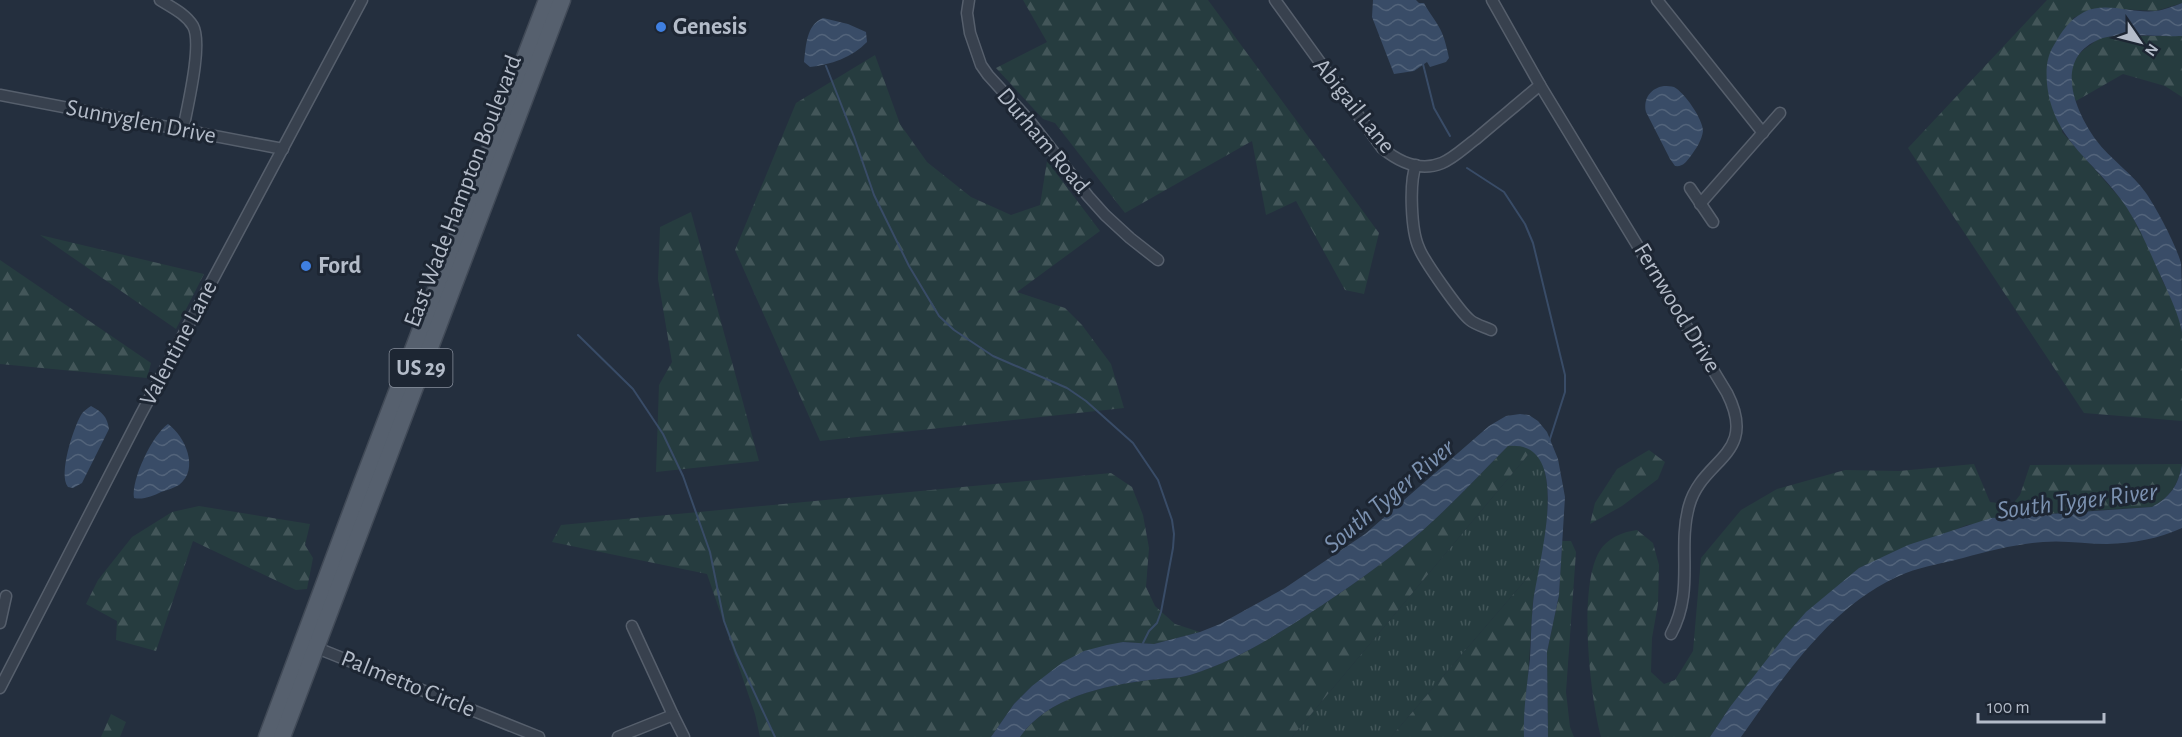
<svg xmlns="http://www.w3.org/2000/svg" width="2182" height="737" font-family="'Alegreya Sans',sans-serif">
	<style>
		.grass { fill: url(#grass-tufts) }
		.forest { fill: url(#forest-firs) }
		.water { fill: url(#water-waves) }
		.lines { fill: none; stroke-linecap: round; stroke-linejoin: round }
		.stream { stroke: #394c67; stroke-width: 2 }
		.street-casing { stroke: #565f6c; stroke-width: 13 }
		.primary-casing { stroke: #414a57; stroke-width: 19 }
		.street { stroke: #38414e; stroke-width: 10 }
		.primary { stroke: #56606e; stroke-width: 16 }
		.shop-dot { fill: #3f7fe0; stroke: #1d2633; stroke-width: 2 }
		.labels { text-anchor: middle; dominant-baseline: central; stroke-width: 6; stroke-linejoin: round; paint-order: stroke }
		.shield { fill: #1d2633; stroke: #878f9c; stroke-width: 1.5 }
		.shield-label { font-size: 22px; font-weight: bold; fill: #b4bcc9 }
		.poi-label { font-size: 24px; font-weight: bold; fill: #b4bcc9; stroke: #1d2633; text-anchor: start }
		.street-label { font-size: 24px; fill: #b4bcc9; stroke: #1d2633 }
		.water-label { font-size: 26px; font-style: italic; fill: #7c92b1; stroke: #1d2633 }
	</style>
	<defs>
		<pattern id="grass-tufts" width="24" height="20" patternUnits="userSpaceOnUse" patternTransform="scale(1.5)"><rect width="24" height="20" fill="#263c3f"/><path d="M3 7l-1-3M5 7V3M7 7l1-3M15 17l-1-3M17 17v-4M19 17l1-3" fill="none" stroke="#435659"/></pattern>
		<pattern id="forest-firs" width="22" height="20" patternUnits="userSpaceOnUse" patternTransform="scale(1.5)"><rect width="22" height="20" fill="#263c3f"/><path d="M5 1l3.5 6h-7zM16 11l3.5 6h-7z" fill="#435659"/></pattern>
		<pattern id="water-waves" width="16" height="10" patternUnits="userSpaceOnUse" patternTransform="scale(1.5)"><rect width="16" height="10" fill="#394c67"/><path d="M0 5q4-4 8 0t8 0" fill="none" stroke="#53647b"/></pattern>
	</defs>
	<rect width="100%" height="100%" fill="#242f3e"/>
	<path class="grass" d="M 1532,450 C 1535,453 1539,457 1541,461 C 1553,485 1546,536 1541,562 L 1391,737 L 1292,737 Z"/>
	<g class="forest">
		<polygon points="1023,0 1208,0 1379,233 1364,294 1345,290 1296,201 1266,215 1252,141 1125,213 1055,123 1043,119 996,68 1047,42"/>
		<polygon points="2047,0 2182,0 2182,3 2156,11 2100,8 2073,18 2062,132 2126,205 2152,254 2163,282 2172,298 2179,314 2182,332 2182,421 2084,413 1908,148"/>
		<path d="M 2121,36 L 2182,36 L 2182,97 L 2165,86 L 2123,74 L 2076,101 C 2068,81 2068,59 2089,46 C 2093,43 2097,39 2101,38 C 2107,36 2115,37 2121,36 Z"/>
		<polygon points="875,55 900,124 927,162 971,197 1011,215 1040,205 1047,161 1100,231 1017,292 1065,308 1082,325 1111,364 1124,408 820,441 735,250 796,103"/>
		<polygon points="691,212 759,461 656,472 659,385 672,362 658,279 660,227"/>
		<polygon points="40,235 204,274 176,329"/>
		<polygon points="0,260 151,363 147,378 0,364"/>
		<path d="M 1520,444 L 1532,450 L 1292,737 L 1020,737 C 1048,697 1103,686 1149,680 C 1163,678 1176,679 1190,675 C 1232,662 1270,639 1307,615 C 1344,591 1380,566 1414,538 C 1447,510 1477,477 1508,446 Z"/>
		<polygon points="1649,450 1665,462 1658,479 1622,506 1590,524 1595,503 1617,469"/>
		<path d="M 1974,464 L 1990,502 L 2012,505 L 2020,495 L 2030,465 L 2182,464 C 2178,485 2171,496 2152,507 L 2065,512 L 1967,525 L 1859,568 L 1730,707 L 1710,737 L 1601,737 C 1590,696 1578,589 1599,552 C 1607,538 1622,532 1637,530 L 1653,543 L 1659,565 L 1658,604 L 1652,638 L 1651,672 L 1664,684 L 1675,680 L 1693,651 L 1701,558 L 1741,510 L 1777,489 L 1845,470 L 1899,471 Z"/>
		<polygon points="1111,473 1132,487 1143,515 1149,548 1146,587 1155,606 1175,624 1200,632 1154,644 1123,642 1032,686 1014,704 991,737 760,737 755,714 707,574 552,542 561,525"/>
		<polygon points="199,506 310,524 305,545 313,558 307,589 296,590 193,541 156,651 116,640 117,621 86,604 98,580 132,537 172,512"/>
		<polygon points="1562,541 1571,541 1576,552 1566,692 1570,727 1574,737 1548,737 1547,652 1559,595"/>
		<polygon points="1541,562 1533,601 1524,737 1391,737"/>
		<polygon points="111,714 126,722 120,737 101,737"/>
	</g>
	<g class="water">
		<path d="M 1373,0 L 1416,0 L 1419,3 L 1424,3 C 1429,13 1438,23 1442,33 C 1445,40 1447,49 1449,58 L 1446,62 L 1430,67 L 1427,62 L 1414,71 L 1394,74 L 1372,17 Z"/>
		<path d="M 2182,3 L 2182,36 C 2162,37 2116,32 2100,39 C 2053,58 2074,109 2096,140 C 2110,159 2132,173 2146,193 C 2157,209 2176,245 2181,263 C 2182,276 2182,316 2182,332 C 2178,313 2171,299 2163,281 C 2151,256 2142,231 2127,208 C 2098,163 2053,142 2047,84 C 2046,70 2046,58 2054,45 C 2062,31 2069,20 2084,12 C 2106,1 2132,14 2156,11 C 2164,10 2174,6 2182,3 Z"/>
		<path d="M 823,18 L 848,24 L 866,32 L 867,42 C 853,57 830,65 810,67 L 804,62 C 806,46 806,25 823,18 Z"/>
		<path d="M 1664,86 C 1667,86 1671,86 1674,87 C 1684,92 1703,119 1703,131 C 1702,140 1696,149 1690,157 C 1686,162 1683,167 1675,166 L 1670,159 L 1646,112 C 1643,98 1651,88 1664,86 Z"/>
		<path d="M 91,406 C 102,412 107,416 109,429 L 82,483 L 73,488 L 68,487 C 58,475 73,429 81,415 C 83,411 87,409 91,406 Z"/>
		<path d="M 1520,414 L 1529,415 L 1538,421 L 1547,432 L 1558,459 L 1565,497 L 1559,595 L 1547,652 L 1548,737 L 1524,737 C 1523,711 1527,685 1530,659 C 1531,641 1531,622 1533,604 C 1536,569 1577,439 1508,446 C 1477,477 1447,510 1414,538 C 1380,566 1344,591 1307,615 C 1270,639 1232,662 1190,675 C 1176,679 1163,678 1149,680 C 1103,686 1048,697 1020,737 L 991,737 L 1014,704 L 1032,686 L 1063,662 L 1084,651 L 1107,645 L 1123,642 L 1154,644 L 1200,632 L 1220,624 L 1285,588 L 1365,534 L 1489,426 L 1506,416 Z"/>
		<path d="M 168,424 C 185,436 200,469 179,485 C 174,488 167,490 161,492 C 153,496 143,500 134,498 C 131,479 153,434 168,424 Z"/>
		<path d="M 2182,465 L 2182,528 C 2158,539 2133,543 2107,544 C 2086,544 2065,540 2043,542 C 2016,544 1990,551 1963,558 C 1945,563 1924,566 1906,573 C 1833,602 1785,675 1741,737 L 1710,737 L 1730,707 L 1785,636 L 1806,612 L 1859,568 L 1908,545 L 1991,518 L 2152,507 C 2170,497 2178,486 2182,465 Z"/>
	</g>
	<g class="lines">
		<g class="stream">
			<polyline points="1423,64 1434,108 1450,136"/>
			<polyline points="826,66 854,137 874,195 909,266 939,316 954,330 993,356 1067,388 1086,401 1133,443 1158,480 1172,520 1174,534 1173,548 1161,612 1157,623 1149,631 1143,643"/>
			<polyline points="1467,168 1504,192 1525,224 1533,243 1565,375 1565,392 1549,442"/>
			<polyline points="578,335 633,389 663,434 683,476 710,552 724,621 736,653 775,737"/>
		</g>
		<g class="street-casing">
			<g id="street">
				<path d="M 160,0 C 171,7 186,14 193,26 C 203,44 187,108 183,130"/>
				<polyline points="969,0 967,13 970,33 981,65 988,75 1028,119 1088,196 1105,215 1130,238 1158,260"/>
				<path d="M 1275,0 L 1382,148 C 1399,162 1420,172 1442,163 C 1454,158 1465,147 1476,139 C 1497,121 1519,103 1540,85"/>
				<path d="M 1492,0 L 1540,85 L 1727,393 C 1759,456 1702,458 1689,506 C 1677,549 1695,590 1671,634"/>
				<polyline points="1657,0 1763,133"/>
				<polyline points="0,95 283,149"/>
				<path d="M 1416,165 C 1409,182 1411,231 1419,248 C 1424,261 1460,312 1470,320 C 1476,325 1485,327 1491,330"/>
				<polyline points="1690,188 1713,222"/>
				<polyline points="1700,204 1780,113"/>
				<polyline points="0,623 6,596"/>
				<polyline points="632,626 673,715"/>
				<polyline points="312,646 539,737"/>
				<polyline points="0,688 140,416 362,0"/>
				<polyline points="618,737 673,715 684,737"/>
			</g>
		</g>
		<g class="primary-casing">
			<g id="primary">
				<polyline points="267,737 362,483 547,0"/>
				<polyline points="282,737 562,0"/>
			</g>
		</g>
		<use href="#street" class="street"/>
		<use href="#primary" class="primary"/>
	</g>
	<g class="shop-dot">
		<circle cx="661" cy="27" r="6"/>
		<circle cx="306" cy="266" r="6"/>
	</g>
	<g class="labels">
		<rect class="shield" x="389.5" y="349" width="63" height="38" rx="4.5"/>
		<g class="shield-label">
			<text x="421" y="368">US 29</text>
		</g>
		<g class="poi-label">
			<text x="673" y="27">Genesis</text>
			<text x="318" y="266">Ford</text>
		</g>
		<g class="street-label">
			<text transform="translate(1354 106) rotate(51)">Abigail Lane</text>
			<text transform="translate(141 122) rotate(11)">Sunnyglen Drive</text>
			<text transform="translate(1043 141) rotate(50)">Durham Road</text>
			<text transform="translate(463 191) rotate(-69)">East Wade Hampton Boulevard</text>
			<text transform="translate(1677 308) rotate(59)">Fernwood Drive</text>
			<text transform="translate(179 343) rotate(-62)">Valentine Lane</text>
			<text transform="translate(408 684) rotate(22)">Palmetto Circle</text>
		</g>
		<g class="water-label">
			<text transform="translate(1389 496) rotate(-40)">South Tyger River</text>
			<text transform="translate(2077 501) rotate(-7)">South Tyger River</text>
		</g>
	</g>
	<g transform="translate(2140 42) rotate(125)" stroke="#1d2633" stroke-width="4.5" paint-order="stroke">
	<path d="M0-4.5L10 22L0 15L-10 22Z" fill="#b4bcc9"/>
	<text y="-9" font-size="16" font-weight="bold" text-anchor="middle" fill="#b4bcc9">N</text>
	</g>
	<path d="M1978 713v9h126v-9" fill="none" stroke="#b4bcc9" stroke-width="3"/>
	<text x="1987" y="713" font-size="18" fill="#b4bcc9" stroke="#1d2633" stroke-width="4.5" paint-order="stroke">100 m</text>
</svg>
